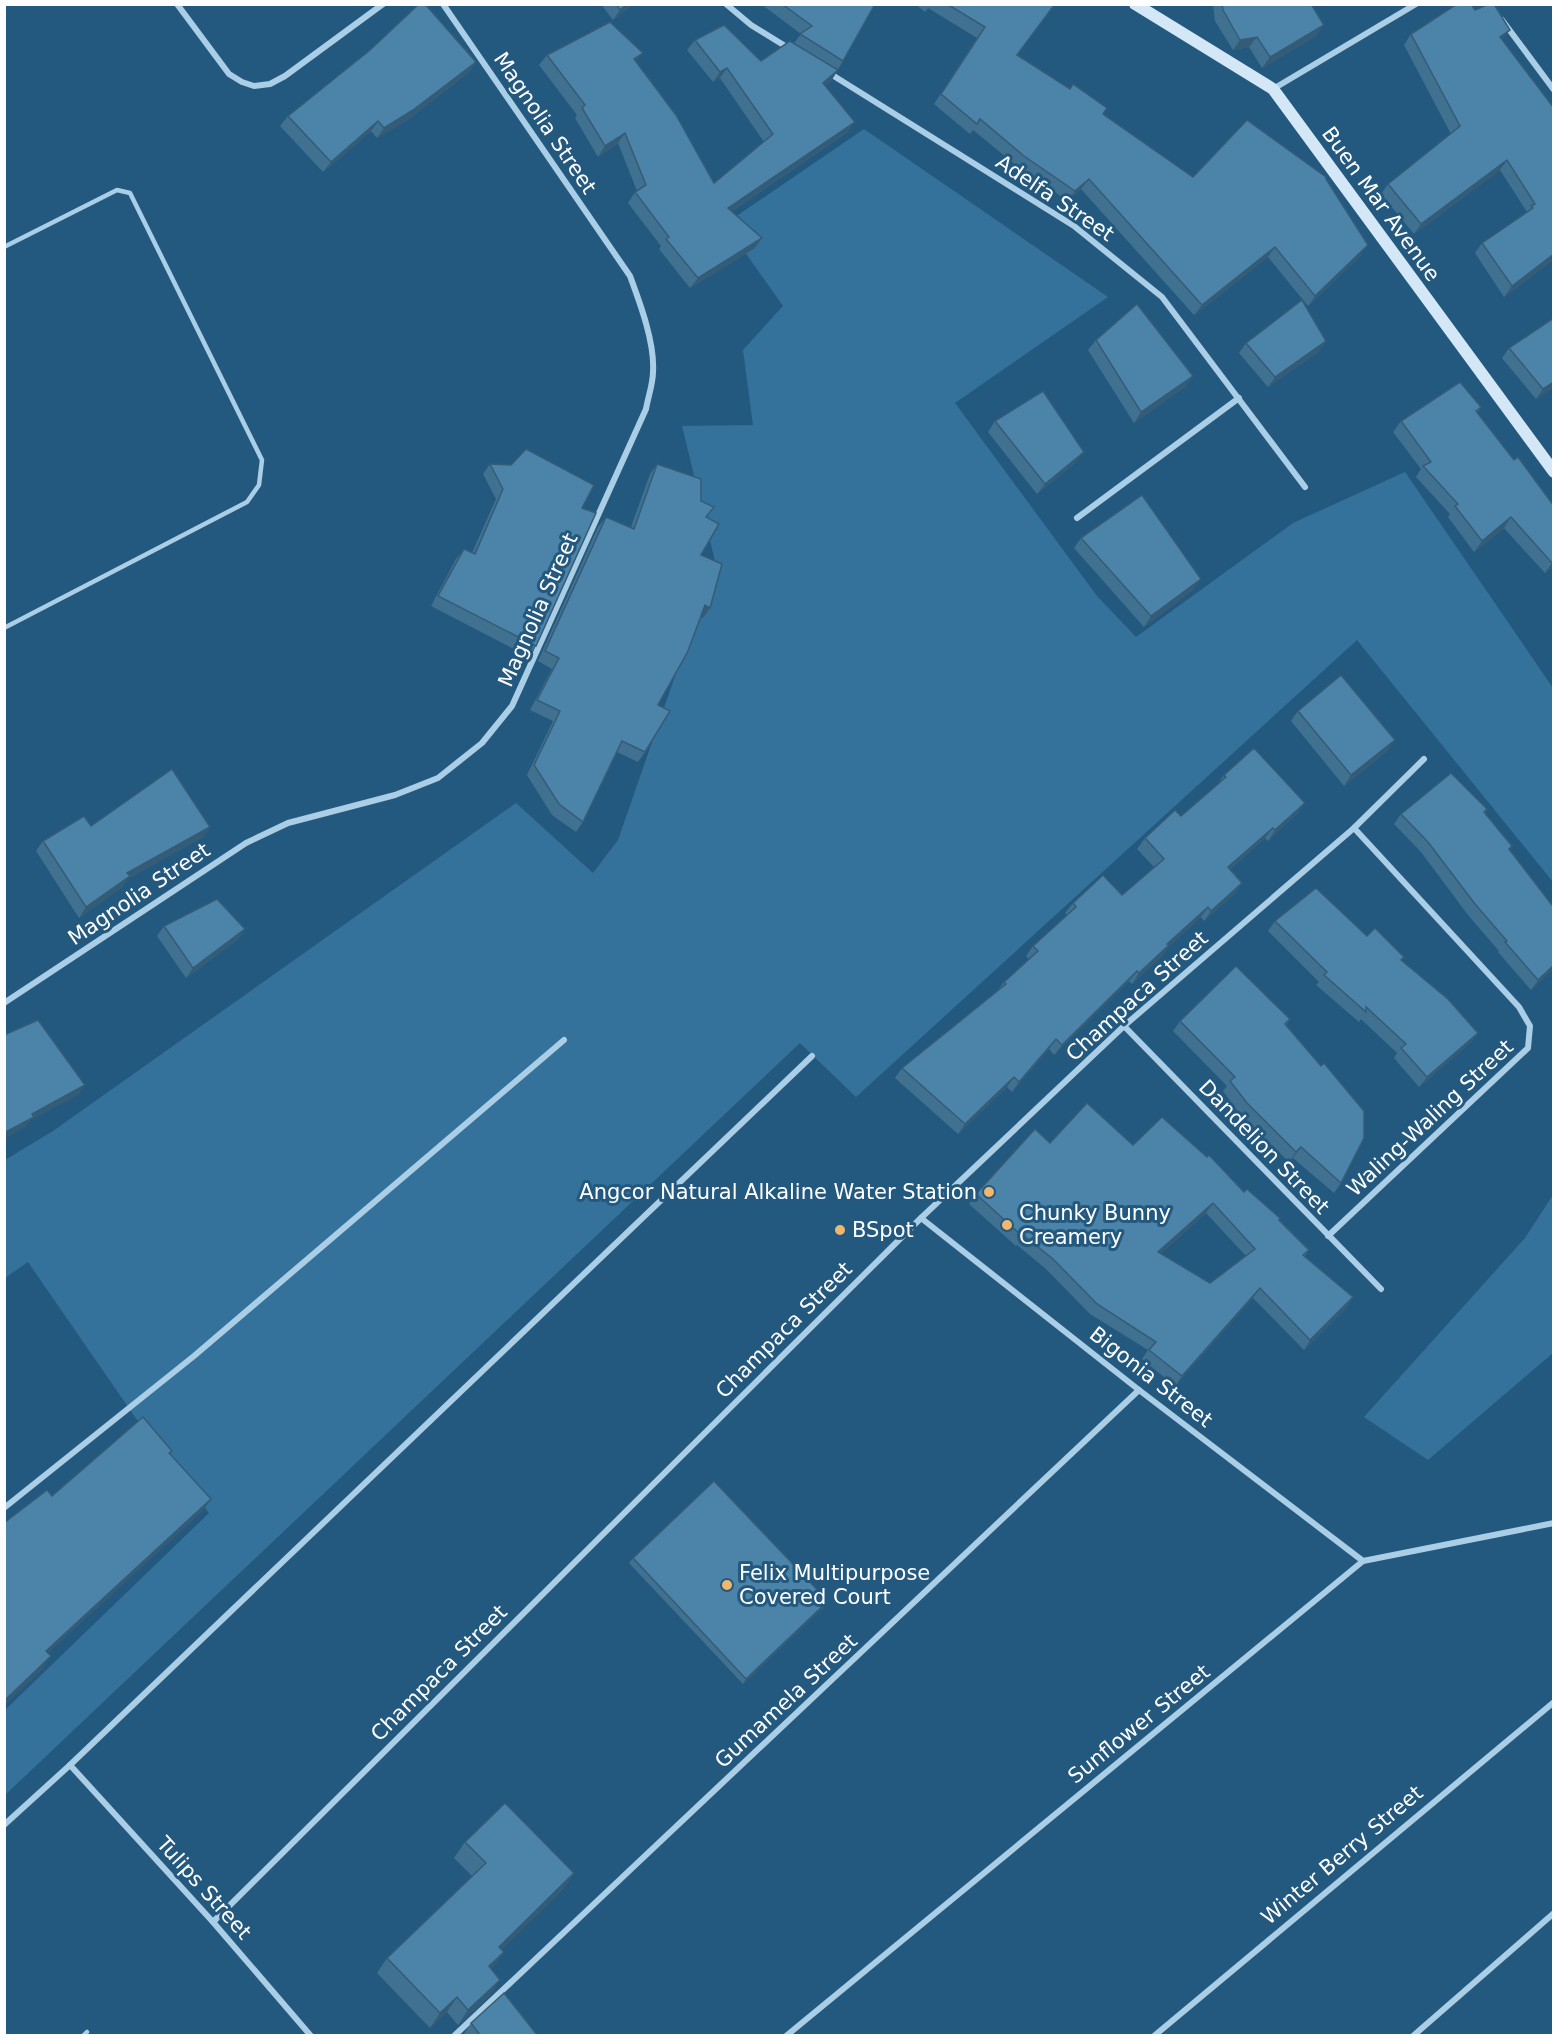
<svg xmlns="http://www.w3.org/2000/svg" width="1558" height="2040" font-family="'DejaVu Sans',sans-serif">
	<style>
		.green { fill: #34729b }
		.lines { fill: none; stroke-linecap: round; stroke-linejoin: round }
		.lane { stroke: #aacee6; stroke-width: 4.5 }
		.street { stroke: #aacee6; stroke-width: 6 }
		.secondary { stroke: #d4e7f6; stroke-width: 12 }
		.wall { fill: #417190; fill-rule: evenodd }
		.shaded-wall { fill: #355c76 }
		.building { fill: #4c83a8; stroke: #355c76; stroke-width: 1.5; fill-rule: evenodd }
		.poi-dot { fill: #f1b76e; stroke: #24597f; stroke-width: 2 }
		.labels { text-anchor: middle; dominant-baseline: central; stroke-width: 6; stroke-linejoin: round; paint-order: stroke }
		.street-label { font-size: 21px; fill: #fff; stroke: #24597f }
		.poi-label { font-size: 21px; fill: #fff; stroke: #24597f; text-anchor: start }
	</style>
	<rect width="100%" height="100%" fill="#24597f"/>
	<g class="green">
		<polygon points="864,129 1108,297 955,403 1097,596 1136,637 1293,523 1405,472 1553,688 1553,882 1357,640 856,1097 800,1043 5,1795 5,1710 209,1513 135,1417 28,1262 5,1278 5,1160 53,1131 516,803 593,873 618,840 715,561 682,426 753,425 743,350 783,306 725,224"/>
		<polygon points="1553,1195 1553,1353 1428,1460 1364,1417 1525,1238"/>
	</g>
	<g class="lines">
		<g class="lane">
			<polyline points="4,247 117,190 130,193 262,460 259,485 247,502 4,628"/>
			<polyline points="83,2036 87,2032"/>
		</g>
		<g class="street">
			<polyline points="177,4 229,74 242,82 254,86 270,84 285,76 383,4"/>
			<polyline points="726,4 751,25 790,49"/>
			<polyline points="1502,20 1554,90"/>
			<polyline points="829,73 1074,226 1162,297 1305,487"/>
			<polyline points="1273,89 1416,4"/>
			<polyline points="1077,518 1239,398"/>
			<path d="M 4,1003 L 246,843 L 288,823 L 395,795 L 438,778 L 482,743 L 512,706 L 646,409 C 648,397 653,384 653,372 C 655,343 640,303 630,276 L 443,4"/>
			<polyline points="1124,1026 1381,1289"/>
			<polyline points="921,1218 1139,1390 1363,1561"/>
			<polyline points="1328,1236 1528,1048 1530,1026 1519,1007 1354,828"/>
			<polyline points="4,1508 194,1356 564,1040"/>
			<polyline points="70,1765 213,1922 311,2036"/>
			<polyline points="4,1825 70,1765 812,1056"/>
			<polyline points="213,1922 921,1218 1124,1026 1354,828 1424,759"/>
			<polyline points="454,2036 1139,1390"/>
			<polyline points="786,2036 1363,1561 1554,1523"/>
			<polyline points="1154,2036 1554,1702"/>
			<polyline points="1413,2036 1554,1913"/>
		</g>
		<polyline class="secondary" points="1135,4 1273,89 1554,472"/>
	</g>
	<g class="wall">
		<polygon points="601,4 633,4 613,20"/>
		<polygon points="761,4 875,4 843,61 831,81 825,85 848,132 732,211 755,248 690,288 659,249 661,246 628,203 635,192 637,191 618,143 598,157 575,118 577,115 539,65 547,55 636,62 714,183 764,142 720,78 713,82 687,50 695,40 761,61 794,43 801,34"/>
		<polygon points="915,4 1055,4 1017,55 1103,114 1193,177 1326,179 1361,255 1308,306 1268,257 1194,315 1081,189 1068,201 1017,166 973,130 970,134 934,104 977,38 928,8 925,12"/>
		<polygon points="1213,4 1311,4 1317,35 1262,68 1249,47 1233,50 1215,21"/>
		<polygon points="1475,10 1502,40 1554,108 1554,259 1504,297 1475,253 1482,243 1527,212 1500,170 1414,234 1381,194 1388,184 1451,134 1404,45 1411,34"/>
		<polygon points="476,62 469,72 406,121 377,138 371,131 323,172 280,126 288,116"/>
		<polygon points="1554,318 1554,387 1536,399 1502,358 1509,348"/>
		<polygon points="1096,340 1186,386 1134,423 1088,350"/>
		<polygon points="1326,341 1318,352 1268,387 1239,353 1246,343"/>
		<polygon points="1481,407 1477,413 1514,460 1554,506 1554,566 1545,573 1504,528 1474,552 1448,517 1450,514 1416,477 1421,469 1393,432 1401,421"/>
		<polygon points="995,421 1076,462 1037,494 988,432"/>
		<polygon points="490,464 582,508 536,646 529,657 431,606 456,559 464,549 472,553 496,499 483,474"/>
		<polygon points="657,464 701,501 707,518 701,555 703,618 700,617 658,705 645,752 638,762 617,752 583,822 576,832 552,815 527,775 553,721 530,710 552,669 538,661 598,527 606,517 631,527 650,474"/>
		<polygon points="1081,538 1194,589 1144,627 1074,548"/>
		<polygon points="1298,711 1388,750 1344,786 1291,721"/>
		<polygon points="1224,775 1305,803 1297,813 1268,841 1265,838 1230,869 1242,883 1235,893 1204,921 1201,917 1168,947 1162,956 1132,984 1129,981 1054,1055 1049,1049 1012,1092 1007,1087 958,1134 895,1078 902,1068 998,990 1004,982 1029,959 1026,956 1033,946 1067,915 1065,913 1073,903 1122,895 1154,867 1137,849 1145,838 1181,816 1217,785"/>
		<polygon points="1487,809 1485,813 1512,846 1509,849 1554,968 1531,990 1498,952 1499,951 1468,915 1421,852 1394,824 1401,814"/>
		<polygon points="91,826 210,827 203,837 127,879 122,887 79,918 36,851 43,841"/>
		<polygon points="1275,921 1367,936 1404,957 1402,960 1478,1033 1470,1043 1419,1087 1394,1058 1397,1053 1361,1019 1359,1022 1316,985 1319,982 1268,931"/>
		<polygon points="164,926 245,929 238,939 186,978 157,936"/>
		<polygon points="1290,1019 1286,1026 1341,1183 1334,1193 1293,1158 1289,1162 1240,1114 1223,1091 1227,1086 1173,1031 1180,1021"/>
		<path d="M 1050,1143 L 1133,1145 L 1244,1192 L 1279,1220 L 1309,1250 L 1305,1256 L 1353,1297 L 1347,1307 L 1304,1350 L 1253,1298 L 1175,1386 L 1142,1359 L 1148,1350 L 1090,1314 L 1046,1269 L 1017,1245 L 1016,1246 L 969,1204 L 976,1194 ZM 1206,1213 L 1246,1256 L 1210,1283 L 1161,1253 Z"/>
		<polygon points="633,1558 825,1606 743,1684 629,1563"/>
		<polygon points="465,1842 574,1873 564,1888 501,1950 504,1952 491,1969 490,1995 458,2025 447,2012 430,2028 377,1973 387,1958 472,1876 454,1858"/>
		<polygon points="471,2023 538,2036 466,2036 464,2034"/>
	</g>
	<g class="shaded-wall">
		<polygon points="627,4 633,4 613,20 620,10"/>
		<polygon points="1324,25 1317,35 1262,68 1270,57"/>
		<polygon points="1510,30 1502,40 1500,37"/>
		<polygon points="1257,37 1249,47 1233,50 1240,40"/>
		<polygon points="643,53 635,63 634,59"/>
		<polygon points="476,62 469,72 406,121 377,138 384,128"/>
		<polygon points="727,68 720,78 713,82 720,72"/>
		<polygon points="838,70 831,81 816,93 823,83"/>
		<polygon points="378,121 371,131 323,172 331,162"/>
		<polygon points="855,122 848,132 721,218 728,208"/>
		<polygon points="625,133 618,143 598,157 605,146"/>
		<polygon points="1507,160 1500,170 1414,234 1421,224"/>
		<polygon points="1089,179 1081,189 1068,201 1075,191"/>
		<polygon points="762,238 755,248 690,288 698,278"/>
		<polygon points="1368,245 1361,255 1308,306 1315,296"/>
		<polygon points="1275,247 1268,257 1194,315 1202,305"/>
		<polygon points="1554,254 1554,259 1504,297 1512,286"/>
		<polygon points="1326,341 1318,352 1268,387 1275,377"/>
		<polygon points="1193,376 1186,386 1134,423 1141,412"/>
		<polygon points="1554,382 1554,387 1536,399 1543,389"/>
		<polygon points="1084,452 1076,462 1037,494 1045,484"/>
		<polygon points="1511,517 1504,528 1474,552 1482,541"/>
		<polygon points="1554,561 1554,566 1545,573 1552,563"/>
		<polygon points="1201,579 1194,589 1144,627 1151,616"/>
		<polygon points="705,605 710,608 703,618 697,616"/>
		<polygon points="1395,740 1388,750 1344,786 1351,775"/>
		<polygon points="1305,803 1297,813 1268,841 1275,830"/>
		<polygon points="210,827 203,837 127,879 122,887 79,918 86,907 127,873"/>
		<polygon points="1273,828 1265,838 1220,877 1228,867"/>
		<polygon points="1242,883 1235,893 1204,921 1211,911"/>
		<polygon points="1208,907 1201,917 1168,947 1162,956 1132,984 1139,973 1167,944"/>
		<polygon points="245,929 238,939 186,978 193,968"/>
		<polygon points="1554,965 1554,968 1531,990 1538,980"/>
		<polygon points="1137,971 1129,981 1054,1055 1062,1045"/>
		<polygon points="1478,1033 1470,1043 1419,1087 1427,1077"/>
		<polygon points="1056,1039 1049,1049 1012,1092 1019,1082"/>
		<polygon points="1014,1077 1007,1087 958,1134 965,1124"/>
		<polygon points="85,1085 78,1095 30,1121 26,1127 4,1139 4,1133 32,1114"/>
		<polygon points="1301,1147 1293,1158 1289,1162 1296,1152"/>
		<polygon points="1213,1203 1206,1213 1152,1261 1158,1252"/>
		<polygon points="1260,1288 1253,1298 1175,1386 1182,1376"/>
		<polygon points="1353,1297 1347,1307 1304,1350 1310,1340"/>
		<polygon points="211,1499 202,1512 36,1664 46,1651"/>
		<polygon points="828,1601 825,1606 743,1684 746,1679"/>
		<polygon points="51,1656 42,1670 4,1706 4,1701"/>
		<polygon points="574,1873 564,1888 488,1963 499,1947"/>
		<polygon points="504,1952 493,1967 478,1981 489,1966"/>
		<polygon points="500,1980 490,1995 458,2025 468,2010"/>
		<polygon points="457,1997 447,2012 430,2028 440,2013"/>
	</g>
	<g class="building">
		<polygon points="419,4 425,4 476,62 413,110 384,128 378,121 331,162 288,116 370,50"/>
		<polygon points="616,4 627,4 620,10"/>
		<polygon points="782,4 875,4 843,61 800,34 812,26"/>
		<polygon points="947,4 1055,4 1017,55 1070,89 1073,84 1107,108 1103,114 1193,177 1247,120 1326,177 1326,179 1368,245 1315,296 1275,247 1202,305 1089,179 1075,191 1024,156 980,119 977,124 941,94 985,27"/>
		<polygon points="1222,4 1311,4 1324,25 1270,57 1257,37 1240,40 1223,10"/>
		<polygon points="1457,4 1471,4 1475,10 1489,4 1494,4 1510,30 1500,37 1554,108 1554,254 1512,286 1482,243 1533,208 1531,206 1535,204 1507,160 1421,224 1388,184 1460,126 1411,34"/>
		<polygon points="610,22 643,53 634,59 676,115 714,183 773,134 727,68 720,72 695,40 724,25 761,61 790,41 838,70 823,83 855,122 728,208 762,238 698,278 666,239 669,237 635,192 646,185 625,133 605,146 582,108 585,105 547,55"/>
		<polygon points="1302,300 1326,341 1275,377 1246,343"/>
		<polygon points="1137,304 1193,376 1141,412 1096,340"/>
		<polygon points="1554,318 1554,382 1543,389 1509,348"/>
		<polygon points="1460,382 1481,407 1476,411 1514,460 1518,457 1554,506 1554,561 1552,563 1511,517 1482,541 1455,506 1458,504 1423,466 1431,462 1401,421"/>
		<polygon points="1043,391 1084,452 1045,484 995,421"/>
		<polygon points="526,449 594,485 582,508 596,513 536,646 438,596 464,549 475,554 503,489 490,464 511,465"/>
		<polygon points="657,464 701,479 701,501 714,507 706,517 719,524 701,555 722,564 710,608 705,605 688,651 658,705 670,711 645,752 622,741 583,822 559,804 534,765 560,711 537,700 559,658 545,651 606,517 634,529"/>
		<polygon points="1142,495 1201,579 1151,616 1081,538"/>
		<polygon points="1341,675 1395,740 1351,775 1298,711"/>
		<polygon points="1254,748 1305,803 1275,830 1273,828 1228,867 1242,883 1211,911 1208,907 1167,944 1169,945 1139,973 1137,971 1062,1045 1056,1039 1019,1082 1014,1077 965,1124 902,1068 1006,984 1004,982 1038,951 1033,946 1076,907 1073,903 1103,875 1122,895 1164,859 1145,838 1175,810 1181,816 1226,777 1224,775"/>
		<polygon points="172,769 210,827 127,873 130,876 86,907 43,841 84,816 91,826"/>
		<polygon points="1451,773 1487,809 1484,812 1512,846 1509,849 1552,905 1554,905 1554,965 1538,980 1505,942 1507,941 1475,904 1428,842 1401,814"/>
		<polygon points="1316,888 1367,936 1375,928 1404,957 1401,960 1448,999 1478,1033 1427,1077 1401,1048 1406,1044 1366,1007 1366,1012 1324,975 1327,972 1275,921"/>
		<polygon points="217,899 245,929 193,968 164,926"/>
		<polygon points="1236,966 1290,1019 1285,1024 1321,1066 1324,1063 1364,1111 1364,1138 1341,1183 1301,1147 1296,1152 1247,1103 1230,1081 1235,1077 1180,1021"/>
		<polygon points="38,1020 85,1085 32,1114 34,1117 4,1133 4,1035"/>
		<path d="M 1087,1103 L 1133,1145 L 1162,1117 L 1207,1157 L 1209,1155 L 1244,1192 L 1247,1189 L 1280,1218 L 1279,1220 L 1309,1250 L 1303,1255 L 1353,1297 L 1310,1340 L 1260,1288 L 1182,1376 L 1149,1350 L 1156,1342 L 1097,1304 L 1053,1259 L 1023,1235 L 1022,1236 L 976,1194 L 1035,1129 L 1050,1143 ZM 1213,1203 L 1255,1249 L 1210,1283 L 1158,1252 Z"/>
		<polygon points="143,1417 172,1451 169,1453 211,1499 46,1651 51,1656 4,1701 4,1523 47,1490 52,1496"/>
		<polygon points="714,1481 828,1601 746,1679 633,1558"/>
		<polygon points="505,1803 574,1873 499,1947 504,1952 489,1966 500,1980 468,2010 457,1997 440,2013 387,1958 486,1863 465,1842"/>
		<polygon points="504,1993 538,2036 481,2036 471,2023"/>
	</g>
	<g class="poi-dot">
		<circle cx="989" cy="1192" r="6"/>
		<circle cx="1007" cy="1225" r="6"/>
		<circle cx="840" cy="1230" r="6"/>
		<circle cx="727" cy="1585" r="6"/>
	</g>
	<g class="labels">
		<g class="street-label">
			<text transform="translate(545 123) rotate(56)">Magnolia Street</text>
			<text transform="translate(1055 198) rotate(34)">Adelfa Street</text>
			<text transform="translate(1381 204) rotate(54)">Buen Mar Avenue</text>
			<text transform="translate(538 610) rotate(-66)">Magnolia Street</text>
			<text transform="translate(139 894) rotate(-34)">Magnolia Street</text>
			<text transform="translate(1137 996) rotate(-42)">Champaca Street</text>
			<text transform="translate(1430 1118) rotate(-43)">Waling-Waling Street</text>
			<text transform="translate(1264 1147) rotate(46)">Dandelion Street</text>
			<text transform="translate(784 1330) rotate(-45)">Champaca Street</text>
			<text transform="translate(1151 1377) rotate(38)">Bigonia Street</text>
			<text transform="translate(439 1673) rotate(-45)">Champaca Street</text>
			<text transform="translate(786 1701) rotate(-43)">Gumamela Street</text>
			<text transform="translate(1139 1724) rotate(-39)">Sunflower Street</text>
			<text transform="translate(1342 1855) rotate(-40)">Winter Berry Street</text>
			<text transform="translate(204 1888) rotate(48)">Tulips Street</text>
		</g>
		<g class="poi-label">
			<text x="977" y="1192" text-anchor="end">Angcor Natural Alkaline Water Station</text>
			<text x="1019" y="1213">Chunky Bunny<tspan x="1019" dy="24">Creamery</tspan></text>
			<text x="852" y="1230">BSpot</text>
			<text x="739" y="1573">Felix Multipurpose<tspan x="739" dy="24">Covered Court</tspan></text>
		</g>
	</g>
	<rect width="1558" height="2040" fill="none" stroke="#ffffff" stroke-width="12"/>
</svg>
